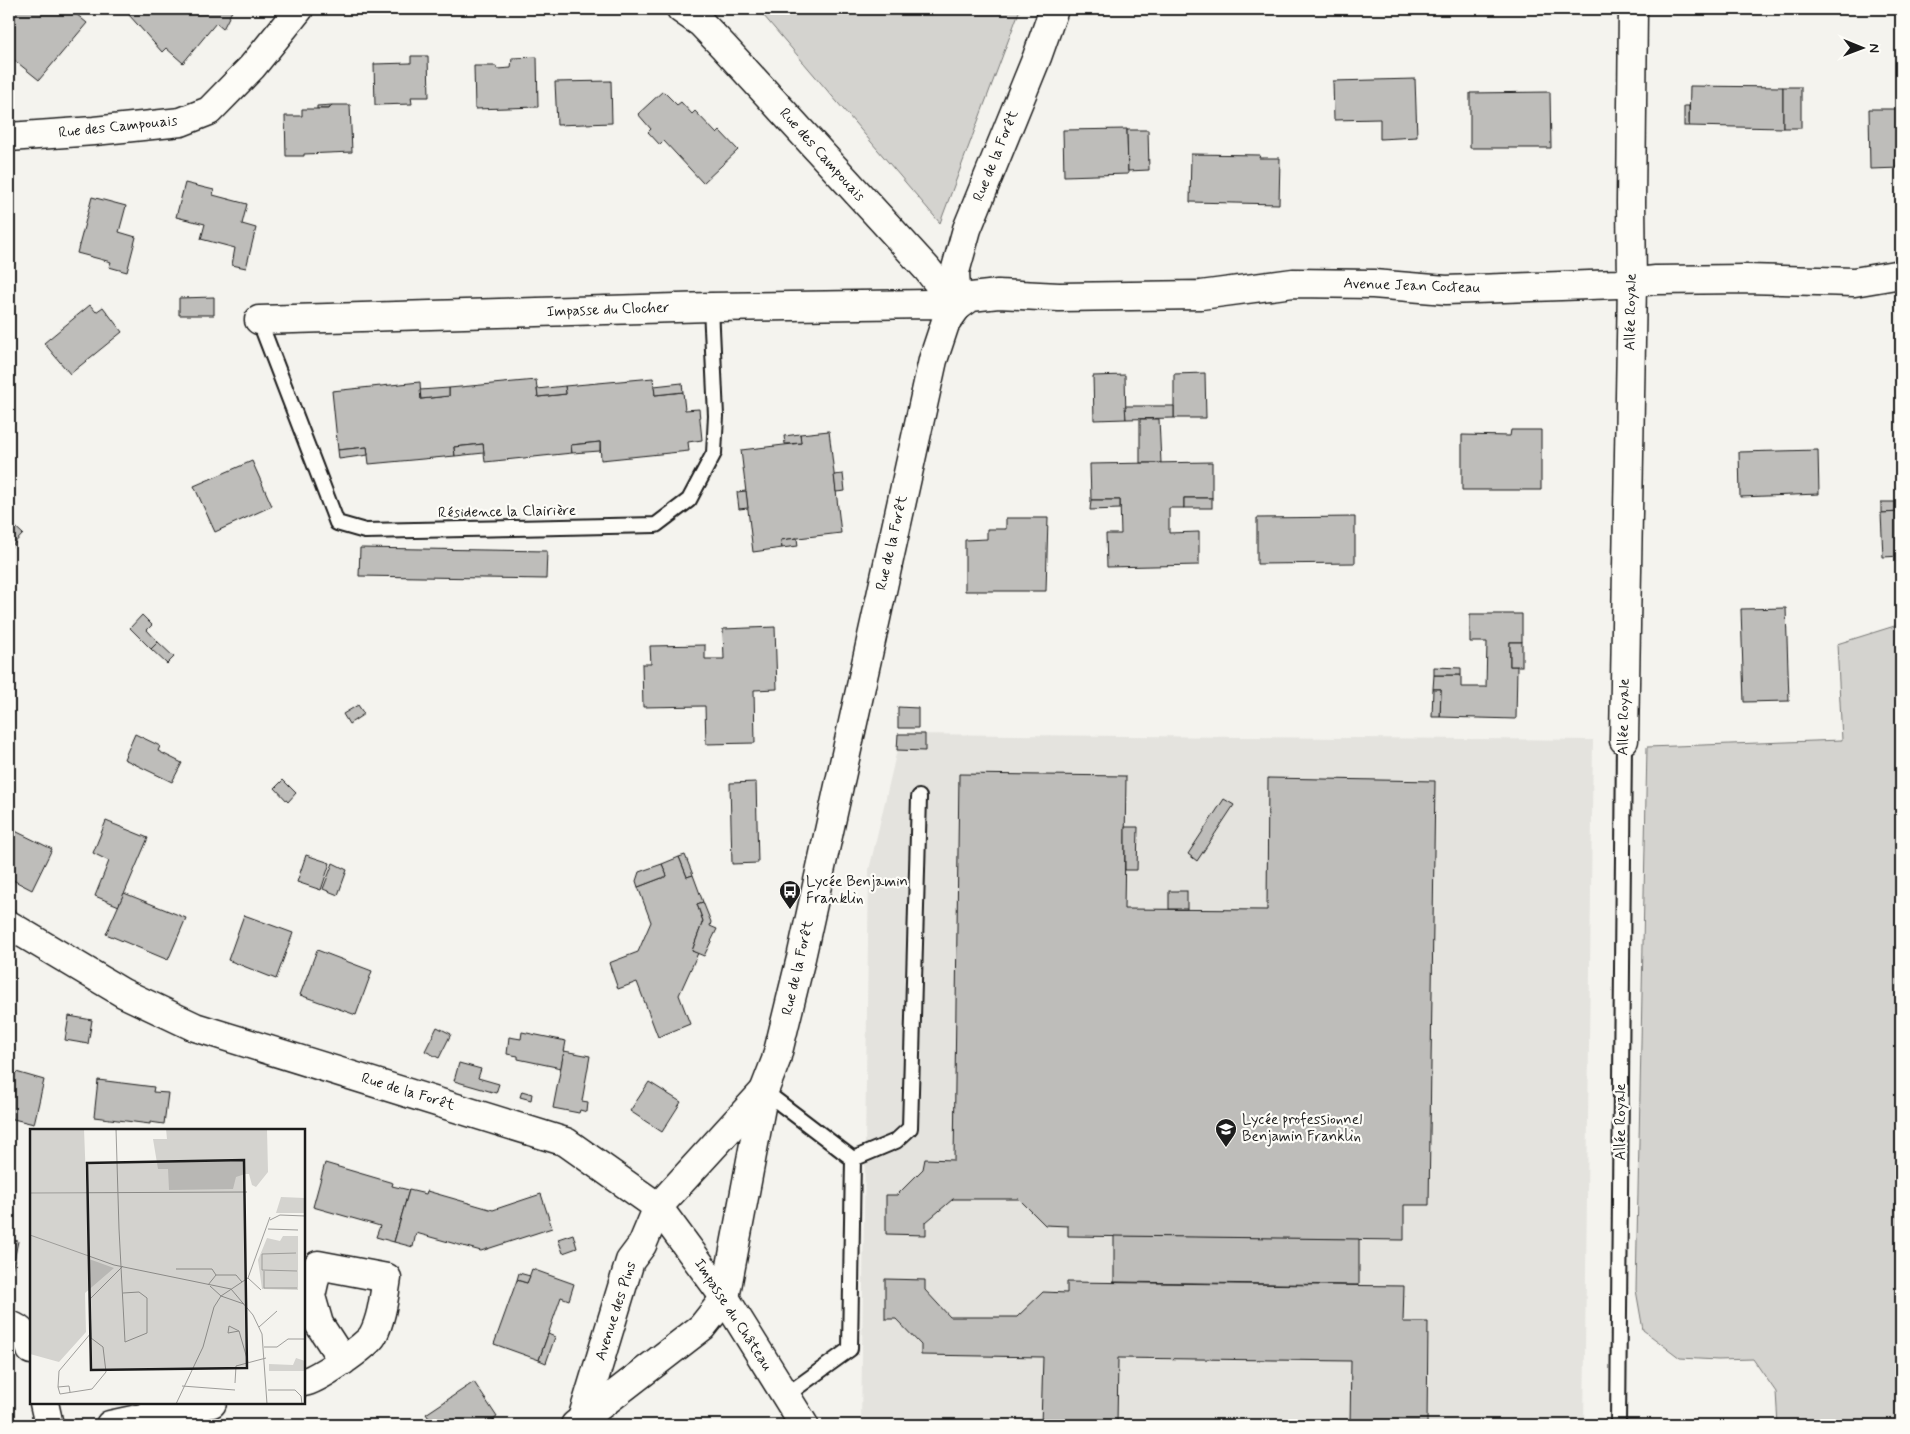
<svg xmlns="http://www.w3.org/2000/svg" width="1910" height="1434" font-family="Mynerve,sans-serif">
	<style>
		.built { fill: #e4e3de }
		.green { fill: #d4d3cf; stroke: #787876 }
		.building { fill: #bebdba; stroke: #1c1c1c }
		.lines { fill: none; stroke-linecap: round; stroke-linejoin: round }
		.service-casing { stroke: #1c1c1c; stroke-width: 18 }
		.minor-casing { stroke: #1c1c1c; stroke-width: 31 }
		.service { stroke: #fdfcf7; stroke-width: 14 }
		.minor { stroke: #fdfcf7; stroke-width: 28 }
		.labels { text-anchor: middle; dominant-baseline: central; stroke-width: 4.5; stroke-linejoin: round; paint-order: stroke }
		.street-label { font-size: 15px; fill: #1c1c1c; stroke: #fdfcf7 }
		.poi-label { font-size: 15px; fill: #1c1c1c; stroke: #fdfcf7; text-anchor: start }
		.inset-road { fill: none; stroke: #9e9d9a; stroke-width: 1 }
		.view { fill: #1c1c1c; fill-opacity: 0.15; stroke: #1c1c1c; stroke-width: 2.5 }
		.inset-edge { fill: none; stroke: #1c1c1c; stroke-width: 2.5 }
	</style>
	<rect width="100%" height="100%" fill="#f4f3ee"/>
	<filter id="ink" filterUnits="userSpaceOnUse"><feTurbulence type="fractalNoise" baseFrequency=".02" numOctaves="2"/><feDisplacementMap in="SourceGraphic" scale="10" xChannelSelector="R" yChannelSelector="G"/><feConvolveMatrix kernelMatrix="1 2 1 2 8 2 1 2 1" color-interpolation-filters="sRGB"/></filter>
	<g filter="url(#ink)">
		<polygon class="built" points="898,734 1593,740 1584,1425 861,1425 869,870 897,750"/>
		<g class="green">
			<polygon points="758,9 1020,9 940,223"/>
			<polygon points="1901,624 1901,1425 1778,1425 1776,1392 1753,1359 1718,1360 1680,1358 1643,1330 1636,1290 1647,747 1842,740 1837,644"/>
		</g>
		<g class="building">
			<polygon points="9,9 70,9 87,23 39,80 13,59 9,64"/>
			<polygon points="134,9 233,9 223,29 216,23 183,63 166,48 162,52 129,15"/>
			<polygon points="411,56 428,56 429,97 411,97 412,104 375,105 374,64 411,63"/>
			<polygon points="537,57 538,107 475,109 474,66 496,66 497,69 511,68 512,58"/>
			<polygon points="1415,79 1417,137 1380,139 1380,119 1334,120 1333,81"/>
			<polygon points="611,81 612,123 557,125 555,82"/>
			<polygon points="1690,86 1783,87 1783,128 1689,126"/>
			<rect x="1783" y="87" width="18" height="41"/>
			<polygon points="663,91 677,105 681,102 692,114 695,111 717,134 720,131 738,150 703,183 664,141 660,145 648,132 651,129 638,114"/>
			<polygon points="1550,92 1551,148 1470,148 1470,93"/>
			<polygon points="332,105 329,109 317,109 317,106"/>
			<polygon points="332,105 350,105 352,152 304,154 304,156 286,156 285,116 302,116 302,109 329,109"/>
			<rect x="1684" y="106" width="5" height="20"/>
			<polygon points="1869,109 1901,109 1901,168 1870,169"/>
			<polygon points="1127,129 1128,174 1064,176 1063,130"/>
			<polygon points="1127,130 1148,130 1149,170 1128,171"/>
			<polygon points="1191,154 1260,155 1259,158 1280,158 1279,204 1190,202"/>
			<polygon points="185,183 214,190 213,195 247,204 242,224 256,228 246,268 232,265 235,248 201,239 205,224 176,217"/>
			<polygon points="92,197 126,206 119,232 136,237 127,272 109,267 111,262 77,253"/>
			<polygon points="214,297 214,315 179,315 179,298"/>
			<polygon points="90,305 96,312 103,307 122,332 70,374 44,343"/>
			<polygon points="1205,373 1206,418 1174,418 1174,374"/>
			<polygon points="1125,375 1126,419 1094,420 1093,376"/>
			<polygon points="653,378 655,395 683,392 685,410 699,409 702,440 688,442 689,451 601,460 600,442 571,445 572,453 485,462 483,444 454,447 455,456 369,464 367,447 338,450 332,391 420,382 421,399 449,396 449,388 536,380 538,397 566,394 565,386"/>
			<polygon points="682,383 683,392 655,395 654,386"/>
			<polygon points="565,386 566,394 538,397 537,389"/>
			<polygon points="449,388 449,396 421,399 420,390"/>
			<polygon points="1125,406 1174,406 1174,418 1126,419"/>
			<polygon points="1140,419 1159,419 1161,463 1140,463"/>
			<polygon points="1511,430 1541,430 1541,490 1462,490 1462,435 1510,436"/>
			<polygon points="829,431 841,533 781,540 782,548 753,552 741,450 801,443 800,434"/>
			<polygon points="800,434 801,443 785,444 784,436"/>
			<polygon points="600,442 600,451 572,453 571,445"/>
			<polygon points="483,444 484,453 455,456 454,447"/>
			<polygon points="367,447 368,455 339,459 338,450"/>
			<polygon points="1818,450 1819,494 1740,497 1739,452"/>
			<polygon points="252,461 272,506 215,532 194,486"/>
			<polygon points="1212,462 1212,498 1184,498 1184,508 1169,508 1169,533 1199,532 1199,565 1107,567 1106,534 1121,534 1120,500 1091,500 1090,464"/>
			<polygon points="843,474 845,491 836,492 834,475"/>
			<polygon points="746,491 748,508 739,509 737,492"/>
			<rect x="1184" y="498" width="28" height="10"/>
			<polygon points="1091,500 1120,500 1120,509 1090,510"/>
			<polygon points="1881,502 1901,502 1901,512 1881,513"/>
			<polygon points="1901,512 1901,556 1883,557 1881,513"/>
			<polygon points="1355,517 1355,563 1257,564 1257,518"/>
			<polygon points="1006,518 1048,518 1046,591 965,591 965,540 987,539 987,529 1006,529"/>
			<polygon points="9,521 23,534 9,549"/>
			<polygon points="797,538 798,546 782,548 781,540"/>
			<polygon points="360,548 547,551 546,579 359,576"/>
			<polygon points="1786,608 1789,701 1744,702 1741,609"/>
			<polygon points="1470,614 1522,614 1522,642 1510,642 1510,666 1517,666 1516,719 1440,717 1441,689 1433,689 1434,675 1461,675 1461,687 1486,687 1487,642 1470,642"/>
			<polygon points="142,615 152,625 147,630 158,642 151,649 130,628"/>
			<polygon points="775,627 777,689 754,690 755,743 706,744 705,706 643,707 642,664 651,664 650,646 705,645 705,659 724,659 723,629"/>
			<polygon points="158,642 174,657 167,664 151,649"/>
			<rect x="1510" y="642" width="12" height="24"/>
			<polygon points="1434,667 1461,668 1461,675 1434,675"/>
			<polygon points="1433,689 1441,689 1440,717 1432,717"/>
			<polygon points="358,705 364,714 349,724 343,714"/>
			<polygon points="898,707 918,708 918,728 898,728"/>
			<polygon points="135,734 160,746 158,751 182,763 172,782 124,759"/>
			<polygon points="898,734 925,734 925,751 897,750"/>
			<polygon points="959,774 1126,776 1124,909 1267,910 1268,778 1435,781 1429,1205 1404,1205 1404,1240 1068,1236 1068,1226 1045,1225 1019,1199 953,1199 926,1222 926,1235 886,1234 886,1195 897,1195 923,1169 925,1159 954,1160"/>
			<polygon points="283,780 296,793 288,802 275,788"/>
			<polygon points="756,782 758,863 732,864 730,783"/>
			<polygon points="1224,799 1234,805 1197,861 1188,854"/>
			<polygon points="106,821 148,838 119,906 95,896 109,861 93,853"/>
			<polygon points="1125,827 1138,827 1137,870 1125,870"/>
			<polygon points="9,828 52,849 32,890 9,878"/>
			<polygon points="306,855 330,863 321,890 297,882"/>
			<polygon points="685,855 693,875 687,877 679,857"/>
			<polygon points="679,857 687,877 693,875 703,902 697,904 703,921 692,951 698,953 679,995 690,1024 658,1037 637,982 618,989 609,963 638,952 651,922 638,887 667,876 662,864"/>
			<polygon points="333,863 347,870 338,895 323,889"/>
			<polygon points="662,864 667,876 638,887 636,881 639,872"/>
			<rect x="1169" y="891" width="18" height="18"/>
			<polygon points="124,893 186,918 168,960 106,934"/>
			<polygon points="703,902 711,922 710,926 717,929 704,956 692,951 703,921 697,904"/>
			<polygon points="244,915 293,933 276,979 228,960"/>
			<polygon points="317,950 372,971 356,1015 300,995"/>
			<polygon points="69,1016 92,1020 88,1044 65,1040"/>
			<polygon points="437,1027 451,1034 439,1058 425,1051"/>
			<polygon points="522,1032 566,1041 561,1068 518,1059 518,1056 507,1054 509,1037 521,1039"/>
			<polygon points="564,1051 590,1056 582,1101 588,1102 587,1112 580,1110 579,1113 553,1108"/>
			<polygon points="459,1063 481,1069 478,1078 499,1084 496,1093 454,1081"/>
			<polygon points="9,1070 44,1080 34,1124 9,1118"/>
			<polygon points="98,1080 154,1087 153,1092 168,1093 164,1124 150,1122 150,1124 94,1117"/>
			<polygon points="649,1082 681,1102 662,1132 630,1111"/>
			<polygon points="522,1091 532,1094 531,1100 520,1097"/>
			<polygon points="325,1163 393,1183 392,1186 409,1190 394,1242 376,1237 380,1226 313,1207"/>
			<polygon points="409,1190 426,1194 427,1191 493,1210 541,1194 552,1228 481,1251 416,1233 413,1247 394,1242"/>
			<polygon points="573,1234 577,1248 563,1253 558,1239"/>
			<polygon points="1114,1236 1359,1239 1359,1285 1114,1282"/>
			<polygon points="9,1239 18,1241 10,1281 9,1281"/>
			<polygon points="532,1269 574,1284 569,1300 561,1297 539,1360 494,1344 517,1280 527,1283"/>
			<polygon points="519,1273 530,1276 527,1283 517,1280"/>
			<polygon points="885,1279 925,1280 925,1290 950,1317 1017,1317 1043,1292 1067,1293 1067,1282 1404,1286 1403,1322 1428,1322 1427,1425 1350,1425 1351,1361 1118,1358 1117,1425 1041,1425 1043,1357 921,1355 921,1345 896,1319 885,1319"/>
			<polygon points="548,1334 555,1337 546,1363 539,1360"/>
			<polygon points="474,1382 497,1417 486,1425 432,1425 433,1424 426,1414"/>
		</g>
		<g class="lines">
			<g class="service-casing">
				<g id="service">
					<polyline points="259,320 337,523 365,531 656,525 689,500 714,453 716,416 711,307"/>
					<polyline points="764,1091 853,1159 850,1349 785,1396"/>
					<polyline points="853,1159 896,1141 910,1128 919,797"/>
					<polyline points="1618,1425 1624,740"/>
				</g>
			</g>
			<g class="minor-casing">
				<g id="minor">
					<polyline points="681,9 701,23 723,46 927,269 957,307"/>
					<polyline points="9,137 94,131 181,122 209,111 252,67 299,9"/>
					<polyline points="957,307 971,297 998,294 1059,297 1201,295 1293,283 1373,284 1446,290 1618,284 1656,280 1746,279 1854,282 1901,274"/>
					<polyline points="259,320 711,307 930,304 957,307"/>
					<polyline points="1624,740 1632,283 1631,203 1633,9"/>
					<polyline points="9,925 123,993 195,1027 566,1142 658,1207 725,1298 804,1425"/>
					<path d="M 9,1325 C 22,1329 28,1337 31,1350"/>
					<path d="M 304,1382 C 317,1380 367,1346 373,1335 C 382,1318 384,1296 387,1278 L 318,1265 L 311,1296 L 319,1324 L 343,1361"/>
					<polyline points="44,1403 49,1425"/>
					<polyline points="582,1419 630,1261 642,1245 658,1207 764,1091"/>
					<polyline points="110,1425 212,1403"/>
					<polyline points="575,1425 702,1327 725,1298 764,1091 776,1060 801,958 933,360 945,324 957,307 955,272 967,229 1037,57 1054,9"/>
				</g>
			</g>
			<use href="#service" class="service"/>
			<use href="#minor" class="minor"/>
		</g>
	</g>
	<defs>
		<g id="bus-pin" transform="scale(1.125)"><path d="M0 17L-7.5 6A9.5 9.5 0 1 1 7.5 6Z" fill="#1c1c1c" stroke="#fdfcf7"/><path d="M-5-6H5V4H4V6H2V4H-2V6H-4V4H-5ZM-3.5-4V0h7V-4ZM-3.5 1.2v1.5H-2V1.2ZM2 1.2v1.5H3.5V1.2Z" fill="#fff"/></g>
		<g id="school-pin" transform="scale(1.125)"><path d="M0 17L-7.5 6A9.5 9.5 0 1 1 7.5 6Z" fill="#1c1c1c" stroke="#fdfcf7"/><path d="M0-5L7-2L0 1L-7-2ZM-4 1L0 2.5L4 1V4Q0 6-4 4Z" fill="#fff"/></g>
	</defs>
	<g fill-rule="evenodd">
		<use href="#bus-pin" x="790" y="891"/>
		<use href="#school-pin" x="1226" y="1129"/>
	</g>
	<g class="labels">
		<g class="street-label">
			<text transform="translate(118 127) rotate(-6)">Rue des Campouais</text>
			<text transform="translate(822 155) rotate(48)">Rue des Campouais</text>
			<text transform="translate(996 156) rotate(-68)">Rue de la Forêt</text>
			<text transform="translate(1412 286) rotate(2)">Avenue Jean Cocteau</text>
			<text transform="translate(608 310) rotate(-2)">Impasse du Clocher</text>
			<text transform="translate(1631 312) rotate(-89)">Allée Royale</text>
			<text transform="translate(507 512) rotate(-1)">Résidence la Clairière</text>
			<text transform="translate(892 543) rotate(-77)">Rue de la Forêt</text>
			<text transform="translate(1624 717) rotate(-89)">Allée Royale</text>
			<text transform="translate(798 968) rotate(-77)">Rue de la Forêt</text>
			<text transform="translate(408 1092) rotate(17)">Rue de la Forêt</text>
			<text transform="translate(1621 1122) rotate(-90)">Allée Royale</text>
			<text transform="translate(616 1311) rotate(-72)">Avenue des Pins</text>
			<text transform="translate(733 1315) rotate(57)">Impasse du Château</text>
		</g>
		<g class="poi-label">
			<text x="806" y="882">Lycée Benjamin<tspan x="806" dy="17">Franklin</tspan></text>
			<text x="1242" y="1120">Lycée professionnel<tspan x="1242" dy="17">Benjamin Franklin</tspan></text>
		</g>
	</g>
	<g transform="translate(30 1129)">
		<rect width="275" height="275" fill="#f4f3ee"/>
		<path d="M 0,0 L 54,0 L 59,130 L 84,139 L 55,164 L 56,203 L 29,233 L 0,225 ZM 136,0 L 237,0 L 238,43 L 226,58 L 222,56 L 219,45 L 215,45 L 206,48 L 203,60 L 139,61 L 138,40 L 128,40 L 123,10 L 137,10 ZM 251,68 L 275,69 L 275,84 L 246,84 ZM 253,107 L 268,107 L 268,161 L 232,160 L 228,131 L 237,109 L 250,112 ZM 266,229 L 275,232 L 275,242 L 239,242 L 239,235 L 263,236 Z" fill="#d4d3cf"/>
		<path class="inset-road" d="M 86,0 L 89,100 L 95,213 L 117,204 L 117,169 L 109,163 L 93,164M 0,64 L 217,63M 240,91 L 250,86 L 275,87M 238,100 L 268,101M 0,106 L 84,136 L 201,160M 266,124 L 232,125 L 232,141 L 267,142M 146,140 L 182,140 L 186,146M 234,142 L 234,159 L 267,159M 218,149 L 231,161M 178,156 L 186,146 L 206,146 L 212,153M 180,157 L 191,167 L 214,175M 201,160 L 223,186 L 232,205 L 237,275M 229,198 L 247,182M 209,202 L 198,204 L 199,197 L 209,202 L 218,233M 234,218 L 247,218 L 258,210 L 275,210M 205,254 L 206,237 L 236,229M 152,257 L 205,261M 28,258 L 29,242 L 61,204M 238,261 L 265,261 L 271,267 L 272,275M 40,263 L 39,257 L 28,258 L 30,265 L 62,260 L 76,243 L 73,218 L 61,209 L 60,170 L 93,137M 146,275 L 173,218 L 184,178 L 191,167 L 218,149 L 240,88"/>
		<path class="view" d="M 214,31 L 217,239 L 61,241 L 57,34 Z"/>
		<rect width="275" height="275" class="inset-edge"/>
	</g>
	<rect width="1910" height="1434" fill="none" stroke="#fdfcf7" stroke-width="30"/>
	<rect x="15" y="15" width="1880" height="1404" fill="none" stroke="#1c1c1c" stroke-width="2" filter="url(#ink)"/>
	<g transform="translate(1862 48) rotate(91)" stroke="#fdfcf7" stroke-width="4" paint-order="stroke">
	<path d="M0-4L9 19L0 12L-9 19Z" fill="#1c1c1c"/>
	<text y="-8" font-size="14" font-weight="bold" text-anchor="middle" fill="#1c1c1c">N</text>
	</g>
</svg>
